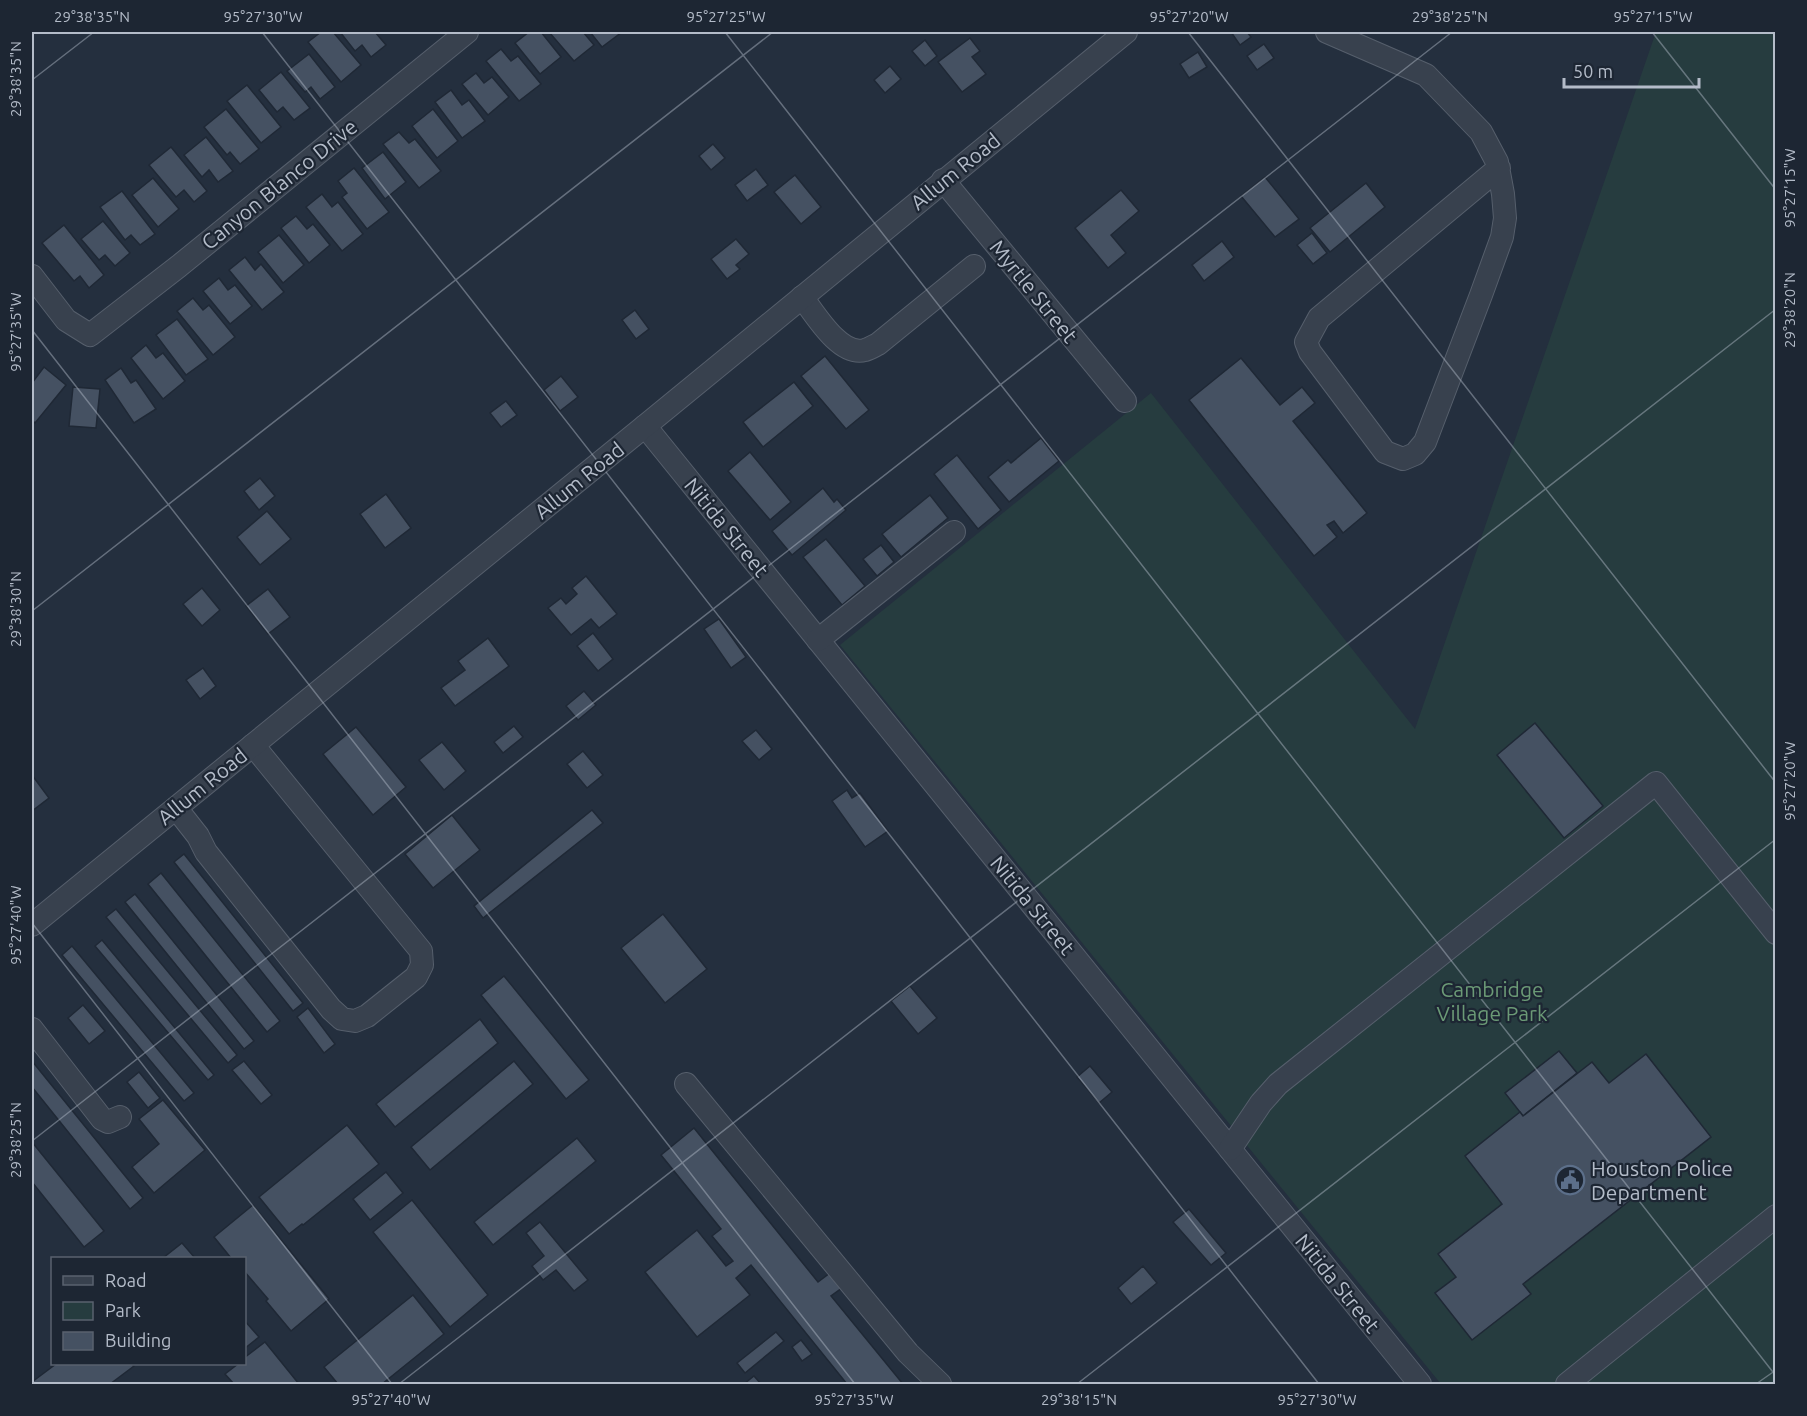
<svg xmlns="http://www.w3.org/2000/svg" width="1807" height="1416" font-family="Ubuntu,sans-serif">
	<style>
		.green { fill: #263c3f }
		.building { fill: #455162; stroke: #1f2835; stroke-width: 1.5 }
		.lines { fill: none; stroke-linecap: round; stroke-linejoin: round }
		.minor-casing { stroke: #565f6c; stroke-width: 24 }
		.minor { stroke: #38414e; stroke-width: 22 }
		.ticks { fill: none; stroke: #b4bcc9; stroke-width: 1.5; stroke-opacity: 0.45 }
		.labels { text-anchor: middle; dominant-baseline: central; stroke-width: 4.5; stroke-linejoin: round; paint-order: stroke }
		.street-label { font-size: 21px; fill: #b4bcc9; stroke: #1d2633 }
		.park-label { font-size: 21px; fill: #6b9a76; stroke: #1d2633 }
		.poi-label { font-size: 21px; fill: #b4bcc9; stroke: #1d2633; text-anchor: start }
		.neatline { fill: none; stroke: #b4bcc9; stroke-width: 2 }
		.ticks-label { font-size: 15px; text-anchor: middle; fill: #b4bcc9 }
	</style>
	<rect width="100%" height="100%" fill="#242f3e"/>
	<polygon class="green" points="1656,32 1775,32 1775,1384 1441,1384 840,645 1151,393 1415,729"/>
	<g class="building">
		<polygon points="321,32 333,32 361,65 341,82 308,42"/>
		<polygon points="340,32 375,32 386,45 371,57 362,45 355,51"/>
		<polygon points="529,32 541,32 561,57 540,74 515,43"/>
		<polygon points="549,32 583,32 594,45 574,61"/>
		<polygon points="590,32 622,32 602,47"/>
		<polygon points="1231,32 1247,32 1251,37 1240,45"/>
		<polygon points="970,38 980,51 972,57 986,74 962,92 938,62"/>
		<polygon points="925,40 937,56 925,66 912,51"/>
		<polygon points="1264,44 1274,58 1257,70 1247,56"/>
		<polygon points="501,49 511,61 518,56 541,84 519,101 486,61"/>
		<polygon points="1198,52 1207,67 1189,78 1180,64"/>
		<polygon points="309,54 335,87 320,99 311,87 305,92 287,71"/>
		<polygon points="890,66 901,79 885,93 874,80"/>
		<polygon points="281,72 310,108 294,120 283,107 277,112 259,90"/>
		<polygon points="476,73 484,83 492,77 509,97 488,115 462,84"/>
		<polygon points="247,85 281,127 261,143 227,101"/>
		<polygon points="451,90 462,105 469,100 485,121 462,138 435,102"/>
		<polygon points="226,109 259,149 240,164 230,152 227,155 204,127"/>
		<polygon points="433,109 458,141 437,158 412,126"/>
		<polygon points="399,132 409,143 415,139 441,171 419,188 383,144"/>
		<polygon points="206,137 233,171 218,182 209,170 202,177 184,155"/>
		<polygon points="713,144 725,158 711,170 699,156"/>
		<polygon points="171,147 207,191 194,202 184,190 176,197 149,165"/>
		<polygon points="383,152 406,182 385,199 362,168"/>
		<polygon points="354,168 389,212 367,229 342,197 347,193 338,181"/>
		<polygon points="756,169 768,185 747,201 735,185"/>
		<polygon points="795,175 821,207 801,224 774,192"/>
		<polygon points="1265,177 1299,219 1275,237 1241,196"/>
		<polygon points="153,178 179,209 158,227 132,195"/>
		<polygon points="1366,183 1385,207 1330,252 1310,228"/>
		<polygon points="1121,190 1139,211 1111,235 1126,253 1108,268 1075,228"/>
		<polygon points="122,191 155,234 140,245 131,235 125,240 100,207"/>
		<polygon points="322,194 332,207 338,202 363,234 342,251 306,207"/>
		<polygon points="296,216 307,229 313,224 330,245 309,263 281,228"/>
		<polygon points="103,221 130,253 115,266 105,255 99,260 81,239"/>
		<polygon points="64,225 104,275 89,288 80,276 74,281 42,243"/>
		<polygon points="1312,233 1327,253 1313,264 1297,245"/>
		<polygon points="279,235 304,265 283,283 258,252"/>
		<polygon points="736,239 749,254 736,265 740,269 727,279 711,259"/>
		<polygon points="1222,241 1234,257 1204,281 1192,265"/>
		<polygon points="245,257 255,270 261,264 284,292 262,310 229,270"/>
		<polygon points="219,278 228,290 235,285 252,306 230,324 203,291"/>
		<polygon points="193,298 203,310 209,305 235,337 213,355 177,311"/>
		<polygon points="635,310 649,329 636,339 622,320"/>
		<polygon points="177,319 208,359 186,375 156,335"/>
		<polygon points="146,345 156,358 163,353 185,381 163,399 131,358"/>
		<polygon points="825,356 869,410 846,429 801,376"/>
		<polygon points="1241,358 1280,405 1302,387 1315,403 1293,421 1367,513 1343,533 1334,521 1327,525 1337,537 1314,556 1189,400"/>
		<polygon points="44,367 66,385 35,423 32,420 32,383"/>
		<polygon points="121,368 131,383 136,380 156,409 134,423 105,380"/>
		<polygon points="561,376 578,397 560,411 544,390"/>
		<polygon points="794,382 813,406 763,447 743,422"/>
		<polygon points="73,387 100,389 96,428 69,426"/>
		<polygon points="506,401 517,415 501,427 490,413"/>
		<polygon points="1041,438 1059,461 1009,502 988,477 1008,460 1011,463"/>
		<polygon points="750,452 791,502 770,520 728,471"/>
		<polygon points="957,455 1001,510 978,529 934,474"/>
		<polygon points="260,478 275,496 259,510 244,491"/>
		<polygon points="823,488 834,502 837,499 846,510 792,555 772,531"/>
		<polygon points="386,494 411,528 385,548 360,514"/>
		<polygon points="930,495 948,518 901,557 882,534"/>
		<polygon points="267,511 291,539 260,565 237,537"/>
		<polygon points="826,539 865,586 842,605 803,557"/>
		<polygon points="881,545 894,562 877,576 863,559"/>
		<polygon points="586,576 617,614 599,628 591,619 571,635 548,608 561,598 566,604 577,594 572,588"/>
		<polygon points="202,588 220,610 202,626 183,604"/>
		<polygon points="268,589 290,617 268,634 246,606"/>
		<polygon points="719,619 746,657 731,668 704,629"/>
		<polygon points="593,633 613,659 598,671 577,646"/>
		<polygon points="488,638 509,666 455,706 441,688 465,670 458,661"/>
		<polygon points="203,668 216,686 200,699 186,680"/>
		<polygon points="584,691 596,705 578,720 566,706"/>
		<polygon points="1535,723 1603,806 1564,838 1497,755"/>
		<polygon points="514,726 523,737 503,753 494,742"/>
		<polygon points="356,727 406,787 373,815 323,754"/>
		<polygon points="756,730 772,749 759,760 742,741"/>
		<polygon points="442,742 466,771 444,790 419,760"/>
		<polygon points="583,751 603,775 587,788 567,764"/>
		<polygon points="32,775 49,798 32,811"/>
		<polygon points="847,790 852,798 860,793 888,831 865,847 832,801"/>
		<polygon points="592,810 603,823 483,918 474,906"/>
		<polygon points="452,815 480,850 433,888 405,854"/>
		<polygon points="184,854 303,1003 293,1011 174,862"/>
		<polygon points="161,873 280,1021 267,1032 148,884"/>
		<polygon points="135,894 254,1041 244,1049 125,902"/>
		<polygon points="116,909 237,1055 228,1063 106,917"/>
		<polygon points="663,914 707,969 665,1003 621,948"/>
		<polygon points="102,940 214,1075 208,1080 95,946"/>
		<polygon points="72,946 194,1093 184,1101 62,955"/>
		<polygon points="504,976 589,1080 566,1099 481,995"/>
		<polygon points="910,986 937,1018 918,1034 891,1001"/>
		<polygon points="83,1005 105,1031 89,1044 68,1018"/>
		<polygon points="308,1008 335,1044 324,1053 297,1017"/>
		<polygon points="480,1019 498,1043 395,1127 376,1104"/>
		<polygon points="1559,1051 1577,1073 1523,1116 1505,1093"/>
		<polygon points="1646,1054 1711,1137 1523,1284 1531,1294 1472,1340 1435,1293 1456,1277 1438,1254 1502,1204 1465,1156 1520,1112 1523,1116 1592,1062 1609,1083"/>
		<polygon points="32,1061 143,1198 130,1209 32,1087"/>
		<polygon points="244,1061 272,1095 261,1104 232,1070"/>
		<polygon points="514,1061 533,1084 430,1170 411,1147"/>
		<polygon points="1090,1066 1112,1092 1099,1103 1077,1077"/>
		<polygon points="139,1072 160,1098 148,1108 127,1082"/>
		<polygon points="163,1100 205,1150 154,1193 132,1167 159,1144 139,1119"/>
		<polygon points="347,1125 379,1164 303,1225 302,1224 289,1234 259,1197"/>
		<polygon points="694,1128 818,1282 834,1270 846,1285 831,1296 903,1384 847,1384 751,1265 736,1278 750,1295 697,1337 645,1272 697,1230 726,1266 733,1261 712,1236 721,1229 661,1155"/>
		<polygon points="577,1138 596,1161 493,1245 474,1222"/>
		<polygon points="32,1142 104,1231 84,1247 32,1182"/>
		<polygon points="386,1172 403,1193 370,1220 353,1199"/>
		<polygon points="412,1200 488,1295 450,1327 373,1232"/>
		<polygon points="253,1205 329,1299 291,1331 266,1301 268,1299 244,1271 244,1258 231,1258 214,1237"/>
		<polygon points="1189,1209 1226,1253 1211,1265 1173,1222"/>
		<polygon points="540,1222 588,1280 574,1291 556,1270 543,1280 532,1266 544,1256 526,1233"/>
		<polygon points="182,1243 195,1258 163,1258"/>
		<polygon points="1143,1266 1157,1283 1131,1304 1118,1288"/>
		<polygon points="413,1295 444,1334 382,1384 338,1384 324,1367"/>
		<polygon points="244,1320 259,1337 244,1349"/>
		<polygon points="776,1332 784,1341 745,1373 737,1363"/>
		<polygon points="801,1340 812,1354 802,1361 792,1347"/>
		<polygon points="265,1342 299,1384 234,1384 225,1374 238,1364 244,1364 244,1358"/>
		<polygon points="56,1364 132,1364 134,1366 110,1384 32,1384 32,1382"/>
		<polygon points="754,1376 761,1384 744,1384"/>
	</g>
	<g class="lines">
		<g class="minor-casing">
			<g id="minor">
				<polyline points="1327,32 1426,75 1481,132 1497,162 1503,194 1505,218 1502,237 1481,295 1425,442 1415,454 1403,459 1385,452 1310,352 1306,342 1319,318 1499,168"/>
				<polyline points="943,180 1125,401"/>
				<polyline points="32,276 66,320 90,335 179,266 467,32"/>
				<path d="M 802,297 C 815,314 840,357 865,350 C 869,349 874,346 878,344 L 974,266"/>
				<polyline points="645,426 1420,1384"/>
				<polyline points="818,640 954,532"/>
				<polyline points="176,808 198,836 206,852 331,1009 342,1019 355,1021 367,1016 416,977 422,965 421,951 253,745"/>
				<polyline points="32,925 645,426 1126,32"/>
				<polyline points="32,1029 102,1119 108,1122 120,1117"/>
				<polyline points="686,1084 908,1353 940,1384"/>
				<polyline points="1230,1149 1261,1103 1278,1084 1656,783 1776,933"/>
				<polyline points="1567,1384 1776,1216"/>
			</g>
		</g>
		<use href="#minor" class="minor"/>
	</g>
	<path class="ticks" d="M 262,32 L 1319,1384M 725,32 L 1776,1376M 1188,32 L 1776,783M 1652,32 L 1776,190M 32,80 L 94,32M 32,330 L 855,1384M 32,611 L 773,32M 32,923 L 392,1384M 32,1141 L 1452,32M 399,1384 L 1776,309M 1077,1384 L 1776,839M 1756,1384 L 1776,1370"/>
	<defs>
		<g id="civic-ring" transform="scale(1.5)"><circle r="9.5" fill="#1d2633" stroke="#5c6f8a" stroke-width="1.5"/><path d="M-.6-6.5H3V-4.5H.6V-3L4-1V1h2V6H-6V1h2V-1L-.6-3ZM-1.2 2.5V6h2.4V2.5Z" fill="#5c6f8a"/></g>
	</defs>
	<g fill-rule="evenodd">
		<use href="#civic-ring" x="1570" y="1180"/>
	</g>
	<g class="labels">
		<g class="street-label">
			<text transform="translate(955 171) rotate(-39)">Allum Road</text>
			<text transform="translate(279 184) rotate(-39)">Canyon Blanco Drive</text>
			<text transform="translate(1034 291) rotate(51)">Myrtle Street</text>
			<text transform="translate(579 480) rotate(-39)">Allum Road</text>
			<text transform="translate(727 527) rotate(51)">Nitida Street</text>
			<text transform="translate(202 786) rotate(-39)">Allum Road</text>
			<text transform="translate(1033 905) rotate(51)">Nitida Street</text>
			<text transform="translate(1338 1283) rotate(51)">Nitida Street</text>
		</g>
		<g class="park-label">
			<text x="1492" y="989">Cambridge<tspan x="1492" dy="24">Village Park</tspan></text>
		</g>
		<g class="poi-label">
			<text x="1591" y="1168">Houston Police<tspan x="1591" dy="24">Department</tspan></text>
		</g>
	</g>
	<rect width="1807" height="1416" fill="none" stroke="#1d2633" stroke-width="66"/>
	<rect x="51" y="1257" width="195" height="108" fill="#1d2633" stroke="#59626f" stroke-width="1.5"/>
	<rect x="63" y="1276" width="30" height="9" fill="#38414e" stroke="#59626f" stroke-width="1.5"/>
	<text x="105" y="1287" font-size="18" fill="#b4bcc9">Road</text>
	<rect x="63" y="1302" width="30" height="18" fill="#263c3f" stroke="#59626f" stroke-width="1.5"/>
	<text x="105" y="1317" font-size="18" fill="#b4bcc9">Park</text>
	<rect x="63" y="1332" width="30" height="18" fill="#455162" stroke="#59626f" stroke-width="1.5"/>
	<text x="105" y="1347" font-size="18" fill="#b4bcc9">Building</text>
	<path d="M1564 78v9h135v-9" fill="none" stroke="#b4bcc9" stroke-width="3"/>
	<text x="1573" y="78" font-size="18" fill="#b4bcc9" stroke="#1d2633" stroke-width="4.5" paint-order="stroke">50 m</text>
	<rect x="33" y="33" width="1741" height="1350" class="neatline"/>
	<g class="ticks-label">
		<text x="92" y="22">29°38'35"N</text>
		<text x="263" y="22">95°27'30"W</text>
		<text x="726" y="22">95°27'25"W</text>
		<text x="1189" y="22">95°27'20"W</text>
		<text x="1450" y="22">29°38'25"N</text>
		<text x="1653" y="22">95°27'15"W</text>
		<text transform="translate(16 79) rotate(-90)" y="5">29°38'35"N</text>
		<text transform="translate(1790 188) rotate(-90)" y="5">95°27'15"W</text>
		<text transform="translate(1790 310) rotate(-90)" y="5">29°38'20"N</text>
		<text transform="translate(16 332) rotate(-90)" y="5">95°27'35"W</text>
		<text transform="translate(16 609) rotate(-90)" y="5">29°38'30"N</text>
		<text transform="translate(1790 781) rotate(-90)" y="5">95°27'20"W</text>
		<text transform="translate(16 925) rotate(-90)" y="5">95°27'40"W</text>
		<text transform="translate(16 1140) rotate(-90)" y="5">29°38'25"N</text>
		<text x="391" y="1405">95°27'40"W</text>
		<text x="854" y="1405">95°27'35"W</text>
		<text x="1079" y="1405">29°38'15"N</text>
		<text x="1317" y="1405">95°27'30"W</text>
	</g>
</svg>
